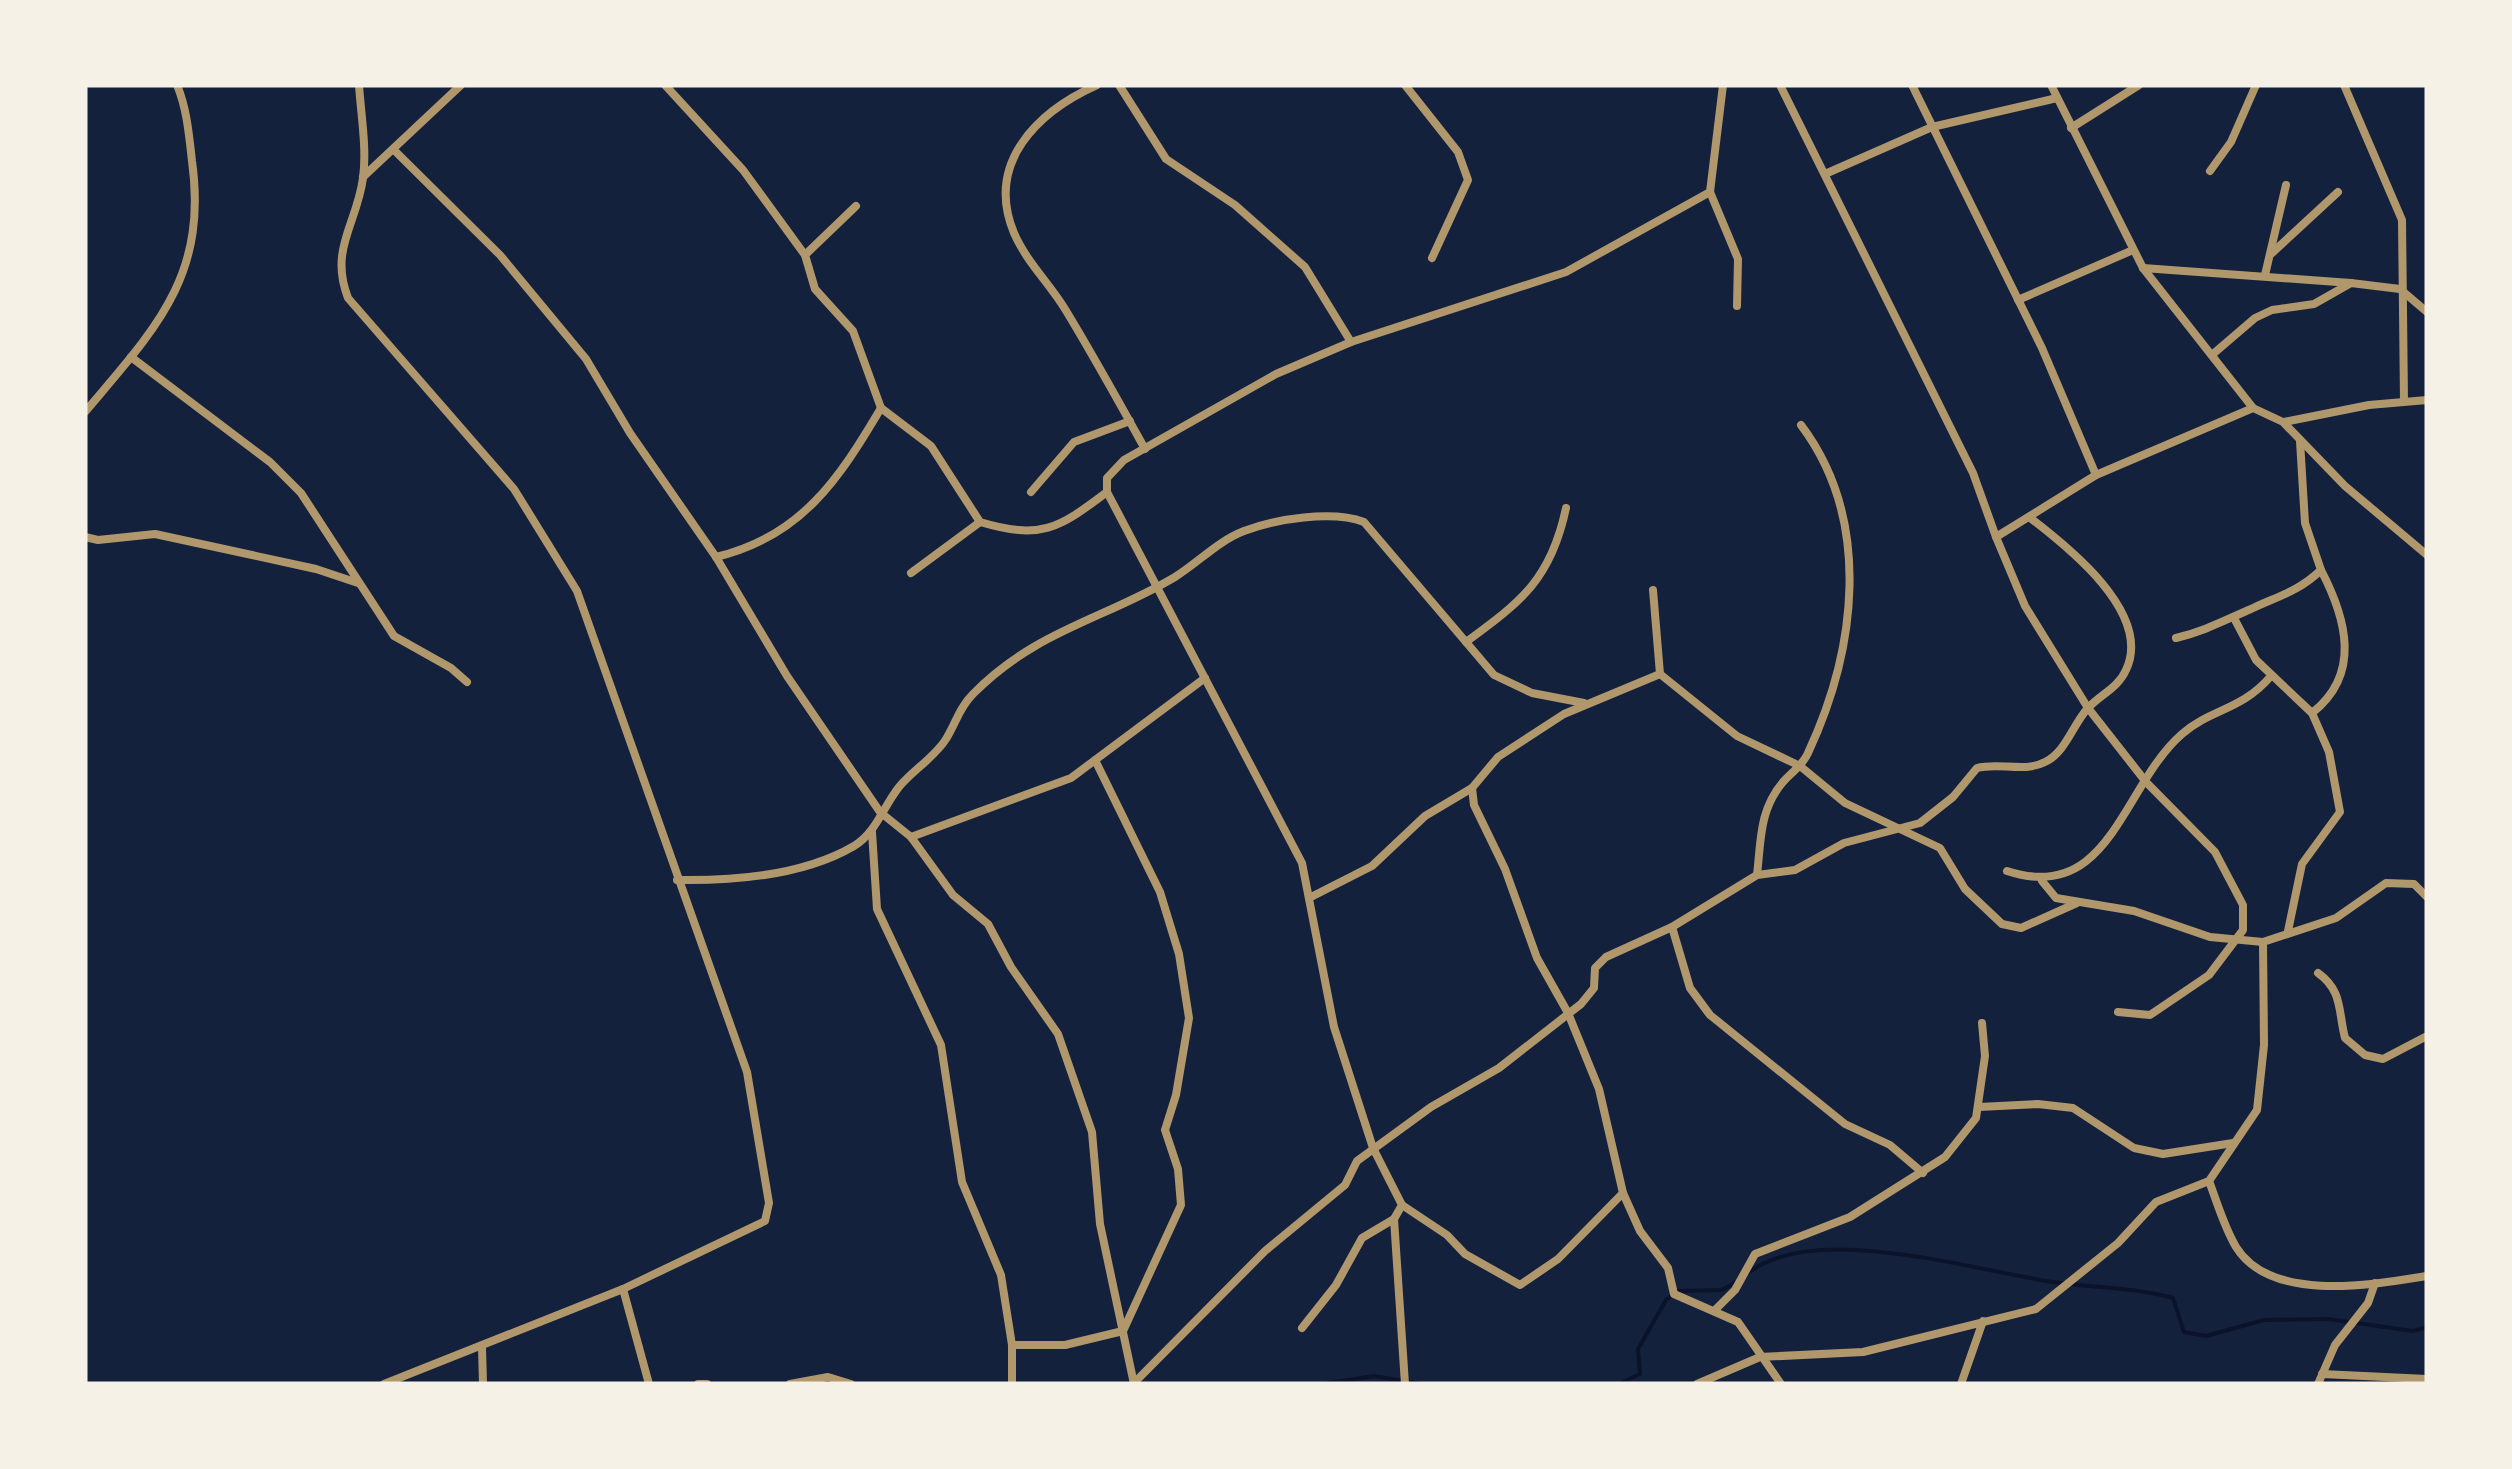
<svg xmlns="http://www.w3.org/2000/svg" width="2512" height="1469" font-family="'PT Sans Narrow',sans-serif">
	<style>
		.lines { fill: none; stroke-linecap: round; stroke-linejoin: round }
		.stream { stroke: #0b132b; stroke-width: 4 }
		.minor { stroke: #b1986c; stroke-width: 8 }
	</style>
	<rect width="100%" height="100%" fill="#14213d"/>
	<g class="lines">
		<g class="stream">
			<path d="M 1748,1273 C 1815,1221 1972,1270 2053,1282 C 2094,1288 2133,1287 2173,1298 L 2184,1332 L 2206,1336 L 2264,1320 L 2328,1319 L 2413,1331 L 2427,1327"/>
			<polyline points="1322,1384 1374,1376 1422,1384"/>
			<polyline points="1619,1384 1640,1374 1638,1349 1666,1300 1677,1291 1722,1290 1736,1282"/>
		</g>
		<g class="minor">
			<path d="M 359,85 C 361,115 367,149 363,178 C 357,224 329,249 348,298 L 514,489 L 577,591 L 747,1072 L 769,1203 L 765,1221 L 623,1289 L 384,1384"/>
			<polyline points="665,85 743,170 805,255"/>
			<path d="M 1097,85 C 1037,112 985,163 1014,233 C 1026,261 1049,283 1065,309 C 1093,355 1119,402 1145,449"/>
			<polyline points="1119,85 1166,159 1235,205 1305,267 1351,342"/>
			<polyline points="1405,85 1458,152 1468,180 1432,258"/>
			<polyline points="1780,85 1973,473 1996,537"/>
			<polyline points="1912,85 2042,348 2096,475"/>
			<polyline points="2051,85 2143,268 2253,408 2283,422 2345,486 2427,555"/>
			<polyline points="2344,85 2402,220 2404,401"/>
			<polyline points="2071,128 2139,85"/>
			<polyline points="395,151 500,255 586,359 630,433 716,557 787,676 880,812 911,837 953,895 988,924 1011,967 1058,1034 1092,1132 1100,1224 1134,1384"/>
			<polyline points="2210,171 2231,142 2256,85"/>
			<polyline points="1825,174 1932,127 2057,98"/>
			<polyline points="363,177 461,85"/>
			<polyline points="1710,192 1738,259 1737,306"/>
			<path d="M 856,206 L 805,255 L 815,289 L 853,331 L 881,408 L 931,446 L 980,522 C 1041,540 1058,529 1107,492 L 1107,478 L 1124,460 L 1276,374 L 1351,342 L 1566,272 L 1710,192 L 1723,85"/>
			<polyline points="2272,253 2338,192"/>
			<polyline points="2143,268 2351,283"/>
			<polyline points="2265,275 2286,185"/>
			<polyline points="2018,300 2133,250"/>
			<polyline points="2213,354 2255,318 2272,310 2314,304 2351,283 2400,289 2427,312"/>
			<polyline points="131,357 270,462 301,493 394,636 451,668 467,682"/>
			<path d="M 85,412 C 155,329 208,277 192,161 C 189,135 187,109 177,85"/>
			<polyline points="2284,422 2369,405 2427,400"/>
			<polyline points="1031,492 1074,442 1130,421"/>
			<polyline points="1107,492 1302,863 1334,1027 1373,1148 1402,1205 1394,1219 1362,1238 1336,1285 1302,1328"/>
			<polyline points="85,537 98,540 155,534 316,569 358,583"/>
			<path d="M 716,557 C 801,537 839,479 881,408"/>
			<polyline points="911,573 980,522"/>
			<polyline points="1653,590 1660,674"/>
			<polyline points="2234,618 2256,660 2312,713 2329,752 2340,812 2302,864 2288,931"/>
			<path d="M 2176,638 C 2205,631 2225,620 2251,609 C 2278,596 2298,592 2321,570 L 2305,523 L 2300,441"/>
			<path d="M 1466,642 C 1522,601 1551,579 1566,508"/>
			<path d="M 2312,713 C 2362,674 2346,618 2321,570"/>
			<polyline points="872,832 877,909 941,1045 962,1182 1001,1275 1012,1345 1012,1384"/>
			<polyline points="911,837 1071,778 1205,678"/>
			<path d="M 2007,871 C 2110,905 2122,786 2182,734 C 2212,708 2241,711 2271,676"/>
			<path d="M 1757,875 C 1761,841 1759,810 1783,782 C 1792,772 1803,765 1808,753 C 1856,650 1873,521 1801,425"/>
			<path d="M 677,880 C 734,881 803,876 854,846 C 876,833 883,807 899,787 C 913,770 935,757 946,739 C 956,723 959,708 973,694 C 1036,630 1105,619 1175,577 C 1199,562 1218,541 1244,531 C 1275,519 1332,510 1364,522 L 1494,675 L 1532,693 L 1584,703"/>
			<polyline points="1309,898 1372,866 1425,816 1472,788"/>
			<polyline points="1672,927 1690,988 1710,1015 1845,1124 1890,1145 1923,1173"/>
			<polyline points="2263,942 2336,918 2386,883 2414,884 2427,897"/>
			<path d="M 2318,973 C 2343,991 2338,1011 2345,1038 L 2365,1055 L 2383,1059 L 2427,1036"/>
			<polyline points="2118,1012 2150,1015 2209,975 2243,930 2243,905 2215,852 2146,782 2088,708 2025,606 1996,537 2096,475 2253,408"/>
			<polyline points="1979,1107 2038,1104 2073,1108 2134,1148 2163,1154 2233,1143"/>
			<path d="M 2209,1181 C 2217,1202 2224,1227 2236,1247 C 2271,1303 2371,1285 2427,1276"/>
			<polyline points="1402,1205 1447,1235 1465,1254 1520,1285 1558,1259 1623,1193"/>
			<polyline points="1394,1219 1405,1384"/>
			<polyline points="623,1289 649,1384"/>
			<polyline points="1716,1309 1735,1290 1755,1254 1850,1217 1945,1157 1976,1118 1985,1056 1982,1023"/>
			<polyline points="1012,1345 1065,1345 1123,1331 1181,1205 1178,1169 1165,1130 1176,1095 1189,1018 1179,954 1160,892 1095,760"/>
			<polyline points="482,1347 483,1384"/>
			<polyline points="2322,1374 2427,1379"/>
			<path d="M 1134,1383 L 1265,1251 L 1345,1185 L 1357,1161 L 1431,1107 L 1499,1068 L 1581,1004 L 1594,988 L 1595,968 L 1606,957 L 1672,927 L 1757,875 L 1795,870 L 1844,843 L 1920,823 L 1953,797 L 1977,768 C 1999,762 2024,773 2045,762 C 2066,752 2073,724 2088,708 C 2101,694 2118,688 2126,670 C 2153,613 2067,546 2029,517"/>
			<polyline points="698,1384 707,1384"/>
			<polyline points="790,1384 828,1377 851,1384"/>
			<polyline points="1697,1384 1760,1357 1863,1352 2036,1309 2118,1243 2156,1202 2209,1181 2257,1110 2264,1045 2263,942 2210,937 2134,911 2056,898 2042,881"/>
			<polyline points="1781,1384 1738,1322 1674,1294 1668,1268 1640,1231 1623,1193 1599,1089 1568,1013 1537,958 1505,869 1474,805 1472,788 1498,757 1564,714 1660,674 1737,736 1800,766 1845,803 1940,848 1965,889 2002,924 2021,928 2077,903"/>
			<polyline points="1961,1384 1983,1321"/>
			<polyline points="2318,1384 2335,1345 2368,1303 2375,1283"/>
		</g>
	</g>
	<rect width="2512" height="1469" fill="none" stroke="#f6f1e7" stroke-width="175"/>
</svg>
